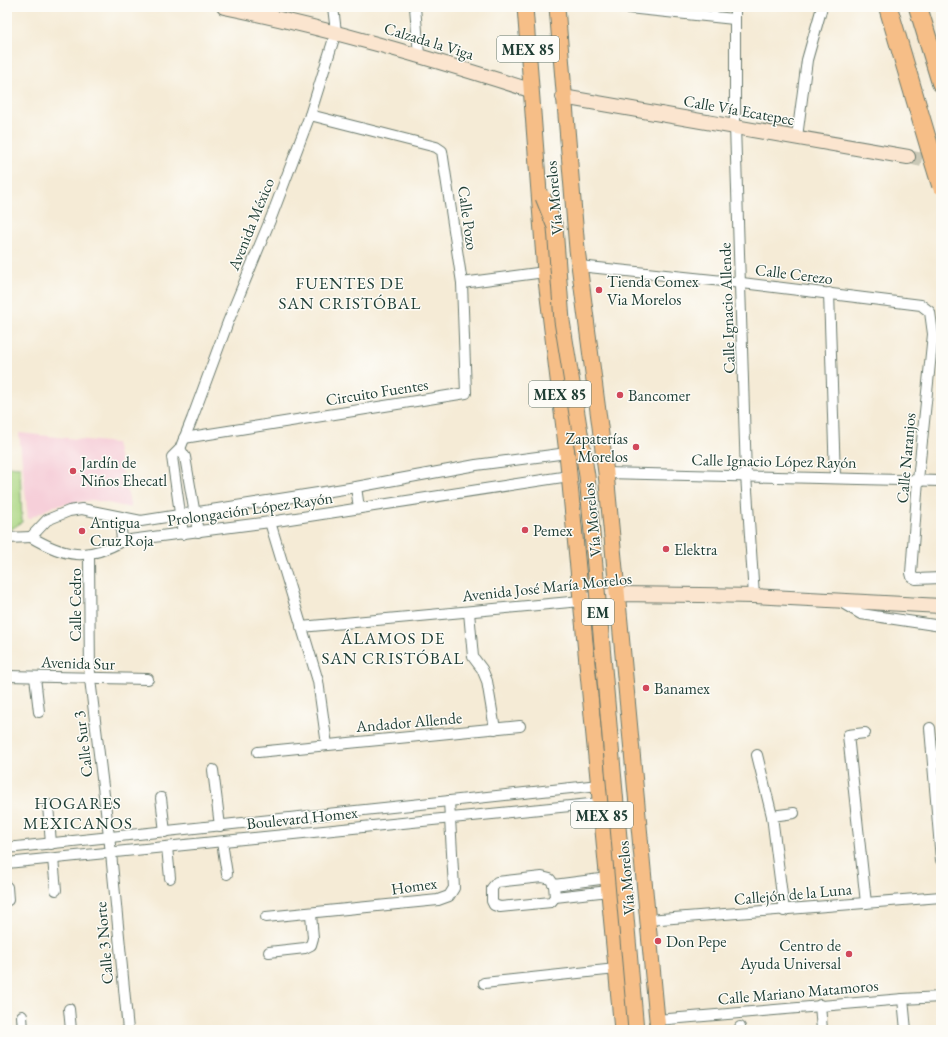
<svg xmlns="http://www.w3.org/2000/svg" width="948" height="1037" font-family="'EB Garamond',serif">
	<style>
		.built { fill: #f6cfd9 }
		.green { fill: #aad682; stroke: #648a5b }
		.lines { fill: none; stroke-linecap: round; stroke-linejoin: round }
		.secondary-tunnel { stroke: #cac8b6; stroke-width: 14; stroke-dasharray: 14 7; stroke-linecap: butt }
		.minor-casing { stroke: #6a7a6d; stroke-width: 12 }
		.secondary-casing { stroke: #6a7a6d; stroke-width: 16 }
		.primary-casing { stroke: #6a7a6d; stroke-width: 17 }
		.motorway-casing { stroke: #6a7a6d; stroke-width: 20 }
		.minor { stroke: #fff; stroke-width: 10 }
		.secondary { stroke: #fbe5cf; stroke-width: 14 }
		.primary { stroke: #f6be87; stroke-width: 15 }
		.motorway { stroke: #f6be87; stroke-width: 18 }
		.primary-bridge-casing { stroke: #6a7a6d; stroke-width: 17; stroke-linecap: butt }
		.motorway-bridge-casing { stroke: #6a7a6d; stroke-width: 20; stroke-linecap: butt }
		.primary-bridge { stroke: #f6be87; stroke-width: 15 }
		.motorway-bridge { stroke: #f6be87; stroke-width: 18 }
		.poi-dot { fill: #d1495b; stroke: #fdfcf7; stroke-width: 1.5 }
		.labels { text-anchor: middle; dominant-baseline: central; stroke-width: 3; stroke-linejoin: round; paint-order: stroke }
		.shield { fill: #fdfcf7; stroke: #62766e; stroke-width: 1 }
		.shield-label { font-size: 15px; font-weight: bold; fill: #1f3d34 }
		.street-label { font-size: 16px; fill: #1f3d34; stroke: #fdfcf7 }
		.poi-label { font-size: 16px; fill: #1f3d34; stroke: #fdfcf7; text-anchor: start }
		.neighbourhood-label { font-size: 17px; letter-spacing: 1px; fill: #1f3d34; stroke: #fdfcf7 }
	</style>
	<rect width="100%" height="100%" fill="#fdfcf7"/>
	<filter id="ink" filterUnits="userSpaceOnUse"><feTurbulence type="fractalNoise" baseFrequency=".025" numOctaves="2"/><feDisplacementMap in="SourceGraphic" scale="8" xChannelSelector="R" yChannelSelector="G"/><feConvolveMatrix kernelMatrix="1 2 1 2 8 2 1 2 1" color-interpolation-filters="sRGB"/></filter>
	<filter id="wash" filterUnits="userSpaceOnUse"><feTurbulence type="fractalNoise" baseFrequency=".012" numOctaves="4" result="noise"/><feDisplacementMap in="SourceGraphic" scale="16" xChannelSelector="R" yChannelSelector="G"/><feGaussianBlur stdDeviation="0.9" result="paint"/><feColorMatrix in="noise" values="0 0 0 0 0 0 0 0 0 0 0 0 0 0 0 0 0 1.4 0 .05"/><feComposite in="paint" operator="in"/></filter>
	<g filter="url(#wash)">
		<rect width="100%" height="100%" fill="#f5ebd6"/>
		<polygon class="built" points="19,433 116,443 131,508 93,500 54,506 28,519"/>
		<polygon class="green" points="7,466 20,467 22,522 7,532"/>
	</g>
	<g filter="url(#ink)">
		<g class="lines">
			<polyline class="secondary-tunnel" points="908,157 941,164"/>
			<g class="minor-casing">
				<g id="minor">
					<polyline points="415,7 419,55"/>
					<polyline points="619,7 734,19"/>
					<polyline points="735,7 735,126 746,475 754,596"/>
					<polyline points="797,137 807,60 822,7"/>
					<polyline points="579,266 742,283 921,305 930,312 933,334 918,480 911,573 912,577 916,579 941,578"/>
					<polyline points="462,283 545,272"/>
					<polyline points="829,293 835,477"/>
					<polyline points="184,438 466,393 462,283 442,151 436,147 310,115"/>
					<polyline points="180,449 185,457 198,532"/>
					<polyline points="606,473 941,481"/>
					<polyline points="356,487 359,508"/>
					<polyline points="120,517 122,541"/>
					<polyline points="270,522 318,681 327,745"/>
					<polyline points="183,534 172,457 180,449 192,419 228,322 271,218 310,115 336,32 333,7"/>
					<polyline points="31,537 47,520 69,511 82,509 141,521 356,487 476,465 567,453"/>
					<path d="M 31,537 C 65,557 87,561 122,541 L 270,522 L 569,476"/>
					<polyline points="7,538 31,537"/>
					<polyline points="89,554 90,679 111,853 128,1030"/>
					<polyline points="839,601 861,614 941,626"/>
					<polyline points="469,612 473,657 482,669 487,681 495,729"/>
					<polyline points="301,627 581,601"/>
					<polyline points="7,676 148,679"/>
					<polyline points="35,677 39,712"/>
					<polyline points="930,728 941,860"/>
					<polyline points="865,733 848,735 866,903"/>
					<polyline points="258,752 520,726"/>
					<polyline points="757,755 772,816 784,911"/>
					<polyline points="213,770 220,826"/>
					<polyline points="161,798 165,832"/>
					<polyline points="48,805 51,844"/>
					<polyline points="772,816 794,813"/>
					<polyline points="222,842 227,874"/>
					<polyline points="167,847 170,878"/>
					<polyline points="7,848 599,785"/>
					<polyline points="53,859 56,890"/>
					<polyline points="7,863 600,803"/>
					<polygon points="542,877 550,879 554,885 555,897 551,902 500,907 494,905 492,901 492,888 497,882"/>
					<polyline points="554,885 608,878"/>
					<polyline points="7,887 8,900"/>
					<polyline points="555,897 609,891"/>
					<polyline points="266,917 438,900 449,896 454,888 449,801"/>
					<polyline points="648,920 941,897"/>
					<polyline points="269,952 305,948 311,945 313,938 311,914"/>
					<polyline points="484,983 616,969"/>
					<polyline points="903,999 906,1030"/>
					<polyline points="820,1005 822,1030"/>
					<polyline points="69,1009 71,1030"/>
					<polyline points="22,1016 23,1030"/>
					<polyline points="657,1020 903,999 941,997"/>
					<polyline points="740,1027 740,1030"/>
				</g>
			</g>
			<g class="secondary-casing">
				<g id="secondary">
					<path d="M 224,7 C 328,28 429,58 530,90"/>
					<polyline points="563,97 908,157"/>
					<polyline points="581,601 618,594 700,595 754,596 941,606"/>
				</g>
			</g>
			<g class="primary-casing">
				<g id="primary">
					<polyline points="525,7 545,272 567,453 622,1030"/>
					<polyline points="557,7 577,249 606,473 658,1030"/>
				</g>
			</g>
			<g class="motorway-casing">
				<g id="motorway">
					<polyline points="888,7 930,149"/>
					<polyline points="918,7 941,83"/>
				</g>
			</g>
			<use href="#minor" class="minor"/>
			<use href="#secondary" class="secondary"/>
			<use href="#primary" class="primary"/>
			<use href="#motorway" class="motorway"/>
			<g class="primary-bridge-casing">
				<polyline id="primary-bridge" points="543,197 555,227 562,321 587,476 636,1030"/>
			</g>
			<g class="motorway-bridge-casing">
				<polyline id="motorway-bridge" points="930,149 941,185"/>
			</g>
			<use href="#primary-bridge" class="primary-bridge"/>
			<use href="#motorway-bridge" class="motorway-bridge"/>
		</g>
	</g>
	<g class="poi-dot">
		<circle cx="599" cy="290" r="4"/>
		<circle cx="620" cy="395" r="4"/>
		<circle cx="636" cy="447" r="4"/>
		<circle cx="73" cy="471" r="4"/>
		<circle cx="525" cy="530" r="4"/>
		<circle cx="82" cy="531" r="4"/>
		<circle cx="666" cy="549" r="4"/>
		<circle cx="646" cy="688" r="4"/>
		<circle cx="658" cy="941" r="4"/>
		<circle cx="849" cy="954" r="4"/>
	</g>
	<g class="labels">
		<g class="shield">
			<rect x="497" y="36" width="62" height="26" rx="3"/>
			<rect x="529" y="381" width="62" height="26" rx="3"/>
			<rect x="582" y="599" width="32" height="26" rx="3"/>
			<rect x="571" y="802" width="62" height="26" rx="3"/>
		</g>
		<g class="shield-label">
			<text x="528" y="49">MEX 85</text>
			<text x="560" y="394">MEX 85</text>
			<text x="598" y="612">EM</text>
			<text x="602" y="815">MEX 85</text>
		</g>
		<g class="street-label">
			<text transform="translate(429 41) rotate(17)">Calzada la Viga</text>
			<text transform="translate(739 110) rotate(10)">Calle Vía Ecatepec</text>
			<text transform="translate(554 198) rotate(-95)">Vía Morelos</text>
			<text transform="translate(468 218) rotate(82)">Calle Pozo</text>
			<text transform="translate(251 224) rotate(-68)">Avenida México</text>
			<text transform="translate(794 274) rotate(7)">Calle Cerezo</text>
			<text transform="translate(727 308) rotate(-92)">Calle Ignacio Allende</text>
			<text transform="translate(377 392) rotate(-9)">Circuito Fuentes</text>
			<text transform="translate(906 458) rotate(-85)">Calle Naranjos</text>
			<text transform="translate(774 461) rotate(1)">Calle Ignacio López Rayón</text>
			<text transform="translate(250 509) rotate(-8)">Prolongación López Rayón</text>
			<text transform="translate(592 520) rotate(-96)">Vía Morelos</text>
			<text transform="translate(547 587) rotate(-6)">Avenida José María Morelos</text>
			<text transform="translate(75 605) rotate(-90)">Calle Cedro</text>
			<text transform="translate(78 663) rotate(2)">Avenida Sur</text>
			<text transform="translate(409 722) rotate(-5)">Andador Allende</text>
			<text transform="translate(83 744) rotate(-97)">Calle Sur 3</text>
			<text transform="translate(302 818) rotate(-6)">Boulevard Homex</text>
			<text transform="translate(626 878) rotate(-95)">Vía Morelos</text>
			<text transform="translate(414 886) rotate(-8)">Homex</text>
			<text transform="translate(793 894) rotate(-5)">Callejón de la Luna</text>
			<text transform="translate(104 943) rotate(-95)">Calle 3 Norte</text>
			<text transform="translate(798 992) rotate(-5)">Calle Mariano Matamoros</text>
		</g>
		<g class="poi-label">
			<text x="607" y="281">Tienda Comex<tspan x="607" dy="18">Via Morelos</tspan></text>
			<text x="628" y="395">Bancomer</text>
			<text x="628" y="438" text-anchor="end">Zapaterías<tspan x="628" dy="18">Morelos</tspan></text>
			<text x="81" y="462">Jardín de<tspan x="81" dy="18">Niños Ehecatl</tspan></text>
			<text x="90" y="522">Antigua<tspan x="90" dy="18">Cruz Roja</tspan></text>
			<text x="533" y="530">Pemex</text>
			<text x="674" y="549">Elektra</text>
			<text x="654" y="688">Banamex</text>
			<text x="666" y="941">Don Pepe</text>
			<text x="841" y="945" text-anchor="end">Centro de<tspan x="841" dy="18">Ayuda Universal</tspan></text>
		</g>
		<g class="neighbourhood-label">
			<text x="350" y="283">FUENTES DE<tspan x="350" dy="20">SAN CRISTÓBAL</tspan></text>
			<text x="393" y="638">ÁLAMOS DE<tspan x="393" dy="20">SAN CRISTÓBAL</tspan></text>
			<text x="78" y="803">HOGARES<tspan x="78" dy="20">MEXICANOS</tspan></text>
		</g>
	</g>
	<rect width="948" height="1037" fill="none" stroke="#fdfcf7" stroke-width="24"/>
</svg>
